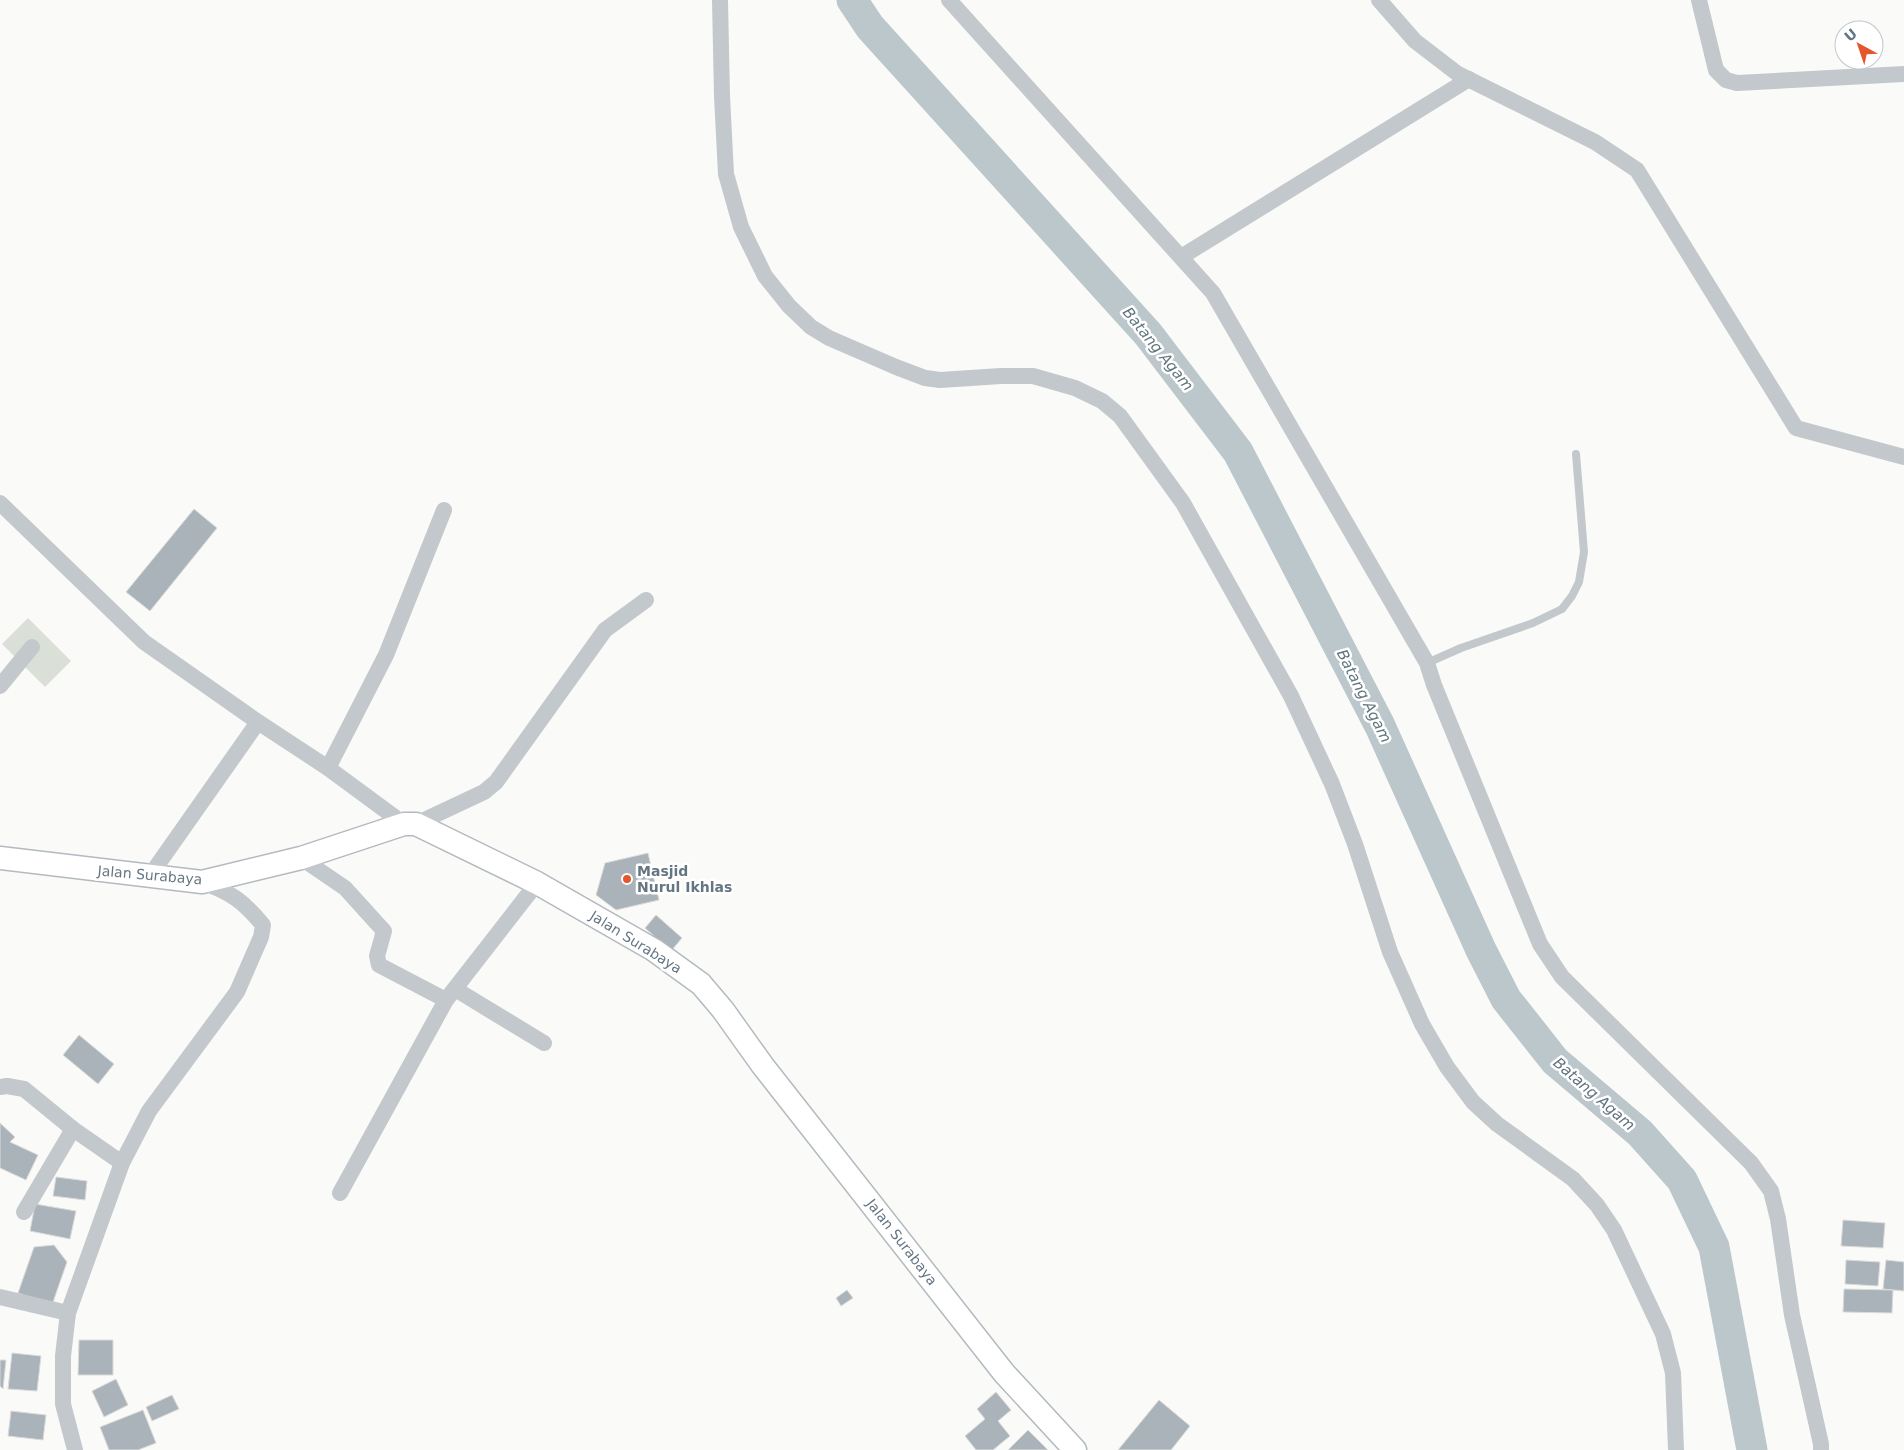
<svg xmlns="http://www.w3.org/2000/svg" width="1904" height="1450" font-family="'DejaVu Sans',sans-serif">
	<style>
		.green { fill: #dadfd7 }
		.lines { fill: none; stroke-linecap: round; stroke-linejoin: round }
		.river { stroke: #bbc7cb; stroke-width: 31 }
		.building { fill: #aab3b9; stroke: #dcdcda }
		.secondary-casing { stroke: #b3babf; stroke-width: 25 }
		.lane { stroke: #c3c8cc; stroke-width: 8 }
		.street { stroke: #c3c8cc; stroke-width: 16 }
		.secondary { stroke: #fff; stroke-width: 22 }
		.poi-dot { fill: #e4572e; stroke: #fff; stroke-width: 2 }
		.labels { text-anchor: middle; dominant-baseline: central; stroke-width: 5; stroke-linejoin: round; paint-order: stroke }
		.poi-label { font-size: 14px; font-weight: bold; fill: #657683; stroke: #fff; text-anchor: start }
		.street-label { font-size: 14px; fill: #657683; stroke: #fff }
		.water-label { font-size: 15px; font-style: italic; fill: #60757c; stroke: #fff }
	</style>
	<rect width="100%" height="100%" fill="#fafaf8"/>
	<polygon class="green" points="28,618 71,661 45,687 2,644"/>
	<g class="lines">
		<polyline class="river" points="852,0 870,27 1148,334 1238,452 1380,726 1481,950 1506,999 1555,1061 1640,1133 1682,1180 1714,1247 1752,1450"/>
	</g>
	<g class="building">
		<polygon points="194,509 217,528 150,611 126,592"/>
		<polygon points="648,853 659,900 616,910 596,895 605,863"/>
		<polygon points="656,915 682,938 671,951 645,928"/>
		<polygon points="79,1035 114,1064 98,1084 63,1055"/>
		<polygon points="0,1123 15,1137 10,1142 38,1155 26,1180 0,1168"/>
		<polygon points="56,1177 87,1181 85,1200 53,1196"/>
		<polygon points="35,1204 76,1211 70,1239 30,1231"/>
		<polygon points="1843,1220 1885,1223 1883,1248 1841,1246"/>
		<polygon points="54,1245 67,1262 52,1305 18,1293 34,1247"/>
		<polygon points="1846,1260 1880,1262 1878,1286 1845,1284"/>
		<polygon points="1886,1260 1904,1262 1904,1291 1883,1289"/>
		<polygon points="1844,1289 1893,1290 1892,1313 1843,1312"/>
		<polygon points="847,1290 853,1298 841,1306 836,1298"/>
		<polygon points="79,1340 113,1340 113,1375 78,1375"/>
		<polygon points="12,1353 41,1356 37,1391 8,1389"/>
		<polygon points="0,1360 6,1360 3,1389 0,1386"/>
		<polygon points="116,1379 128,1405 104,1417 92,1391"/>
		<polygon points="996,1392 1011,1410 998,1421 1010,1436 993,1450 976,1450 965,1436 985,1419 977,1409"/>
		<polygon points="172,1395 179,1409 152,1421 146,1407"/>
		<polygon points="1159,1400 1190,1426 1171,1450 1118,1450"/>
		<polygon points="143,1410 156,1443 138,1450 109,1450 100,1427"/>
		<polygon points="11,1411 46,1415 43,1440 8,1436"/>
		<polygon points="1028,1430 1048,1450 1008,1450"/>
	</g>
	<g class="lines">
		<g class="secondary-casing">
			<polyline id="secondary" points="0,858 202,882 301,858 404,824 416,824 537,883 654,950 701,984 723,1010 763,1066 1004,1373 1075,1450"/>
		</g>
		<polyline class="lane" points="1427,663 1461,648 1533,623 1562,609 1572,596 1579,582 1584,552 1576,454"/>
		<g class="street">
			<polyline points="720,0 722,96 726,174 741,227 765,276 789,306 811,327 829,338 896,367 925,378 940,380 1001,376 1033,376 1075,388 1102,401 1120,416 1183,503 1291,696 1332,784 1355,844 1390,952 1422,1024 1447,1067 1473,1102 1497,1124 1573,1179 1597,1205 1614,1230 1663,1334 1673,1373 1676,1450"/>
			<polyline points="949,0 1213,293 1427,663 1434,685 1540,944 1562,977 1751,1163 1771,1191 1778,1219 1792,1315 1821,1444 1821,1450"/>
			<polyline points="1379,0 1415,41 1458,74 1595,142 1637,170 1796,428 1904,457"/>
			<polyline points="1699,0 1716,70 1726,80 1737,83 1904,74"/>
			<polyline points="1181,257 1469,79"/>
			<polyline points="0,503 144,642 258,722 328,768 404,824"/>
			<polyline points="0,686 32,647"/>
			<polyline points="328,768 386,655 444,510"/>
			<polyline points="416,824 484,792 496,782 605,630 646,600"/>
			<polyline points="301,858 345,888 384,931 377,956 379,965 446,1000"/>
			<polyline points="149,877 258,722"/>
			<polyline points="455,989 544,1043"/>
			<polyline points="0,1087 7,1086 24,1089 73,1129"/>
			<polyline points="340,1193 446,1000 537,883"/>
			<polyline points="24,1212 73,1129 122,1163"/>
			<polyline points="0,1297 68,1313"/>
			<path d="M 75,1450 L 63,1404 L 63,1356 L 68,1313 L 122,1163 L 149,1111 L 237,992 L 261,937 L 263,925 C 243,901 232,893 202,882"/>
		</g>
		<use href="#secondary" class="secondary"/>
	</g>
	<circle class="poi-dot" cx="627" cy="879" r="5"/>
	<g class="labels">
		<g class="poi-label">
			<text x="637" y="871">Masjid<tspan x="637" dy="16">Nurul Ikhlas</tspan></text>
		</g>
		<g class="street-label">
			<text transform="translate(150 875) rotate(5)">Jalan Surabaya</text>
			<text transform="translate(636 942) rotate(32)">Jalan Surabaya</text>
			<text transform="translate(902 1242) rotate(52)">Jalan Surabaya</text>
		</g>
		<g class="water-label">
			<text transform="translate(1158 349) rotate(51)">Batang Agam</text>
			<text transform="translate(1364 696) rotate(63)">Batang Agam</text>
			<text transform="translate(1594 1094) rotate(41)">Batang Agam</text>
		</g>
	</g>
	<g transform="translate(1859 45) rotate(320)"><circle r="24" fill="#ffffff" stroke="#c1c8cd"/>
	<path d="M0-4L9 19L0 12L-9 19Z" fill="#e4572e"/>
	<text y="-8" font-size="14" font-weight="bold" text-anchor="middle" fill="#657683">U</text>
	</g>
</svg>
